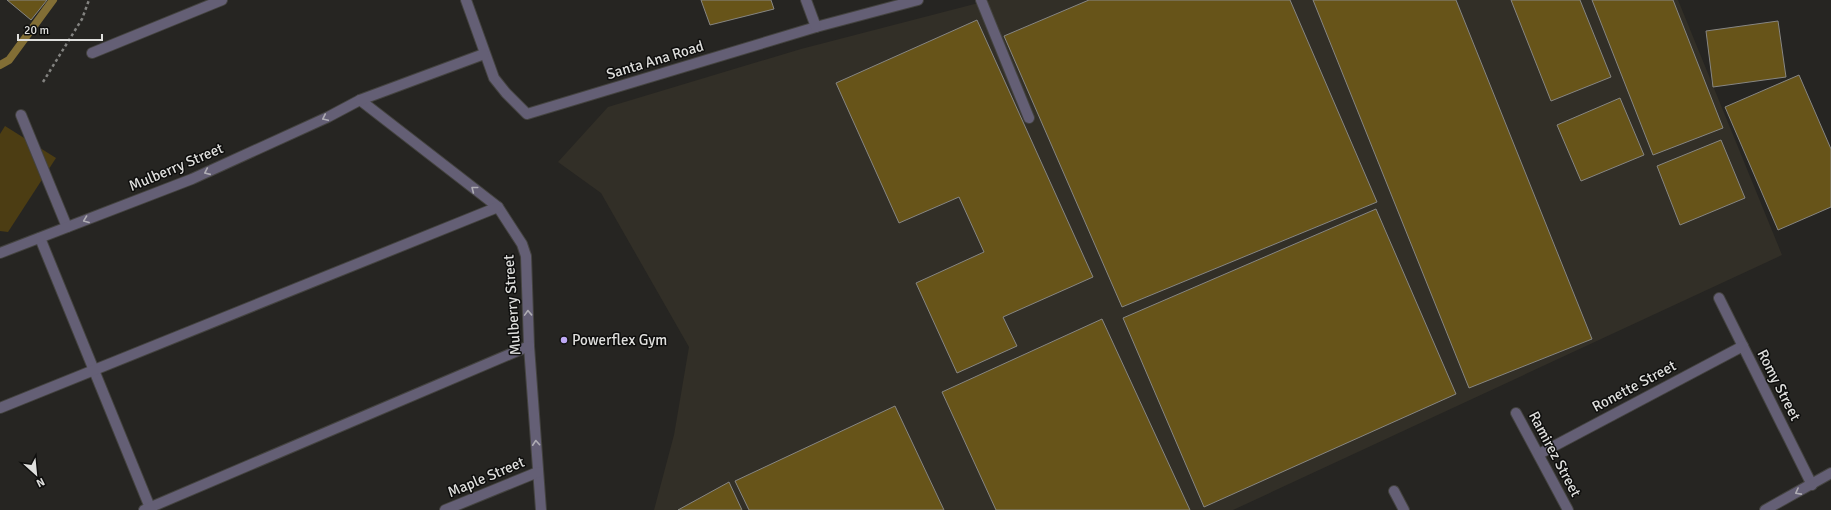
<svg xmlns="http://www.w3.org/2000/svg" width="1831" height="510" font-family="Signika,sans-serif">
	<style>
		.built { fill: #322f27 }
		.green { fill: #4c3d13 }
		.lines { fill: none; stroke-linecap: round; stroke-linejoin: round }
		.stream { stroke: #826e35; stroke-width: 8 }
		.building { fill: #675419; stroke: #878683 }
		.minor-casing { stroke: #444340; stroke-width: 12 }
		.path { stroke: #838380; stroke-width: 2.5; stroke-dasharray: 3 3; stroke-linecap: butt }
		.minor { stroke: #645f75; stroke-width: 10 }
		.oneway { stroke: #aeacb3 }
		.poi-dot { fill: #bea9f5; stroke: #0e0e0d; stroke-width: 1.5 }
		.labels { text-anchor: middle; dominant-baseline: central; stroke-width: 3; stroke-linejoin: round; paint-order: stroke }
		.street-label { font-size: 15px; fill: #dfdfdd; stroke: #0e0e0d }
		.poi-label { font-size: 15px; fill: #dfdfdd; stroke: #0e0e0d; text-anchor: start }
	</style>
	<rect width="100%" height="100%" fill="#262522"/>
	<polygon class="built" points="990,0 1678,0 1782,255 1233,510 654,510 674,435 689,347 601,193 558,162 608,107 801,49"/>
	<polygon class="green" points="5,126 56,158 8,232 0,231 0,134"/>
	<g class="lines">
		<polyline class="stream" points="0,65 9,60 53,0"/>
	</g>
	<g class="building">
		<polygon points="7,0 47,0 31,20"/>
		<polygon points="701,0 771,0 774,9 710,25"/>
		<polygon points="1089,0 1290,0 1377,202 1122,307 1004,36"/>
		<polygon points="1313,0 1456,0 1592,339 1469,388"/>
		<polygon points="1511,0 1580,0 1611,77 1551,101"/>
		<polygon points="1592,0 1673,0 1723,128 1653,155"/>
		<polygon points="977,20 1093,277 1003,317 1017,346 957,373 916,283 984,252 959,197 899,223 836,83"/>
		<polygon points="1778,21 1786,77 1713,87 1706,31"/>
		<polygon points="1799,75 1831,149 1831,207 1778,230 1725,107"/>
		<polygon points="1620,98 1644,155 1581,181 1557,125"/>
		<polygon points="1721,140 1745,198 1680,225 1657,166"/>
		<polygon points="1376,209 1456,394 1204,507 1123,318"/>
		<polygon points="1102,319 1190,510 996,510 942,392"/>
		<polygon points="895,406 944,510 749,510 735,481"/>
		<polygon points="729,482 742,510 678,510"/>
	</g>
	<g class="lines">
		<g class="minor-casing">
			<g id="minor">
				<polyline points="466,0 494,78 506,93 527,114 816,27 918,0"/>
				<polyline points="806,0 816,27"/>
				<polyline points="981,0 1029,118"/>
				<polyline points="92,53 222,0"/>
				<polyline points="360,100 498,207 522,244 526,256 529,346 541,510"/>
				<polyline points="21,115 67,227"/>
				<polyline points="40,238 151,510"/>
				<polyline points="0,253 192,179 328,117 360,100 484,54"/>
				<polyline points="1719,298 1812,485"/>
				<polyline points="0,408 498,207"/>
				<polyline points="1516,413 1568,510"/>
				<polyline points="1539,454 1743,346"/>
				<polyline points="1394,491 1404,510"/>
				<polyline points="144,510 529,346"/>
				<polyline points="445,510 538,472"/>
				<polyline points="1765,510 1831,473"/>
			</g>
		</g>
		<polyline class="path" points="43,82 82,19 89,0"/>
		<use href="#minor" class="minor"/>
	</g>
	<defs><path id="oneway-chevron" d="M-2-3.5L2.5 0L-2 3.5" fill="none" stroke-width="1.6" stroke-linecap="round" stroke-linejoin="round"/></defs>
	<g class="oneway">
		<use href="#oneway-chevron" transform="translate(325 118) rotate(155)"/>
		<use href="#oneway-chevron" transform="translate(207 172) rotate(156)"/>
		<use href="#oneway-chevron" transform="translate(474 189) rotate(-142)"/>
		<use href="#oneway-chevron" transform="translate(86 220) rotate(159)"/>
		<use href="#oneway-chevron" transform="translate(528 313) rotate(-92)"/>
		<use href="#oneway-chevron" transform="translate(536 443) rotate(-94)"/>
		<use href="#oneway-chevron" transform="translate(1798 492) rotate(152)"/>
	</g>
	<circle class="poi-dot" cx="564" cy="340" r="4"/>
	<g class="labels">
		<g class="street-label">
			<text transform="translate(655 60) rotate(-17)">Santa Ana Road</text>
			<text transform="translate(176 167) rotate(-23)">Mulberry Street</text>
			<text transform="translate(512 305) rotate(-94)">Mulberry Street</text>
			<text transform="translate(1779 385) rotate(63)">Romy Street</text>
			<text transform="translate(1634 386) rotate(-28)">Ronette Street</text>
			<text transform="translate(1555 454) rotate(62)">Ramirez Street</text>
			<text transform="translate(486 477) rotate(-23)">Maple Street</text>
		</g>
		<g class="poi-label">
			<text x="572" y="340">Powerflex Gym</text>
		</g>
	</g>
	<g transform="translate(36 474) rotate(153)" stroke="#0e0e0d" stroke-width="3" paint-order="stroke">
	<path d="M0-3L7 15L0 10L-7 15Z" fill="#dfdfdd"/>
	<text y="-6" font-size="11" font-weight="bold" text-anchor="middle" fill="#dfdfdd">N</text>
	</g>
	<path d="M18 34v6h84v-6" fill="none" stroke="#dfdfdd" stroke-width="2"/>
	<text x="24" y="34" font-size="12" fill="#dfdfdd" stroke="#0e0e0d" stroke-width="3" paint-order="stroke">20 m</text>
</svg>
